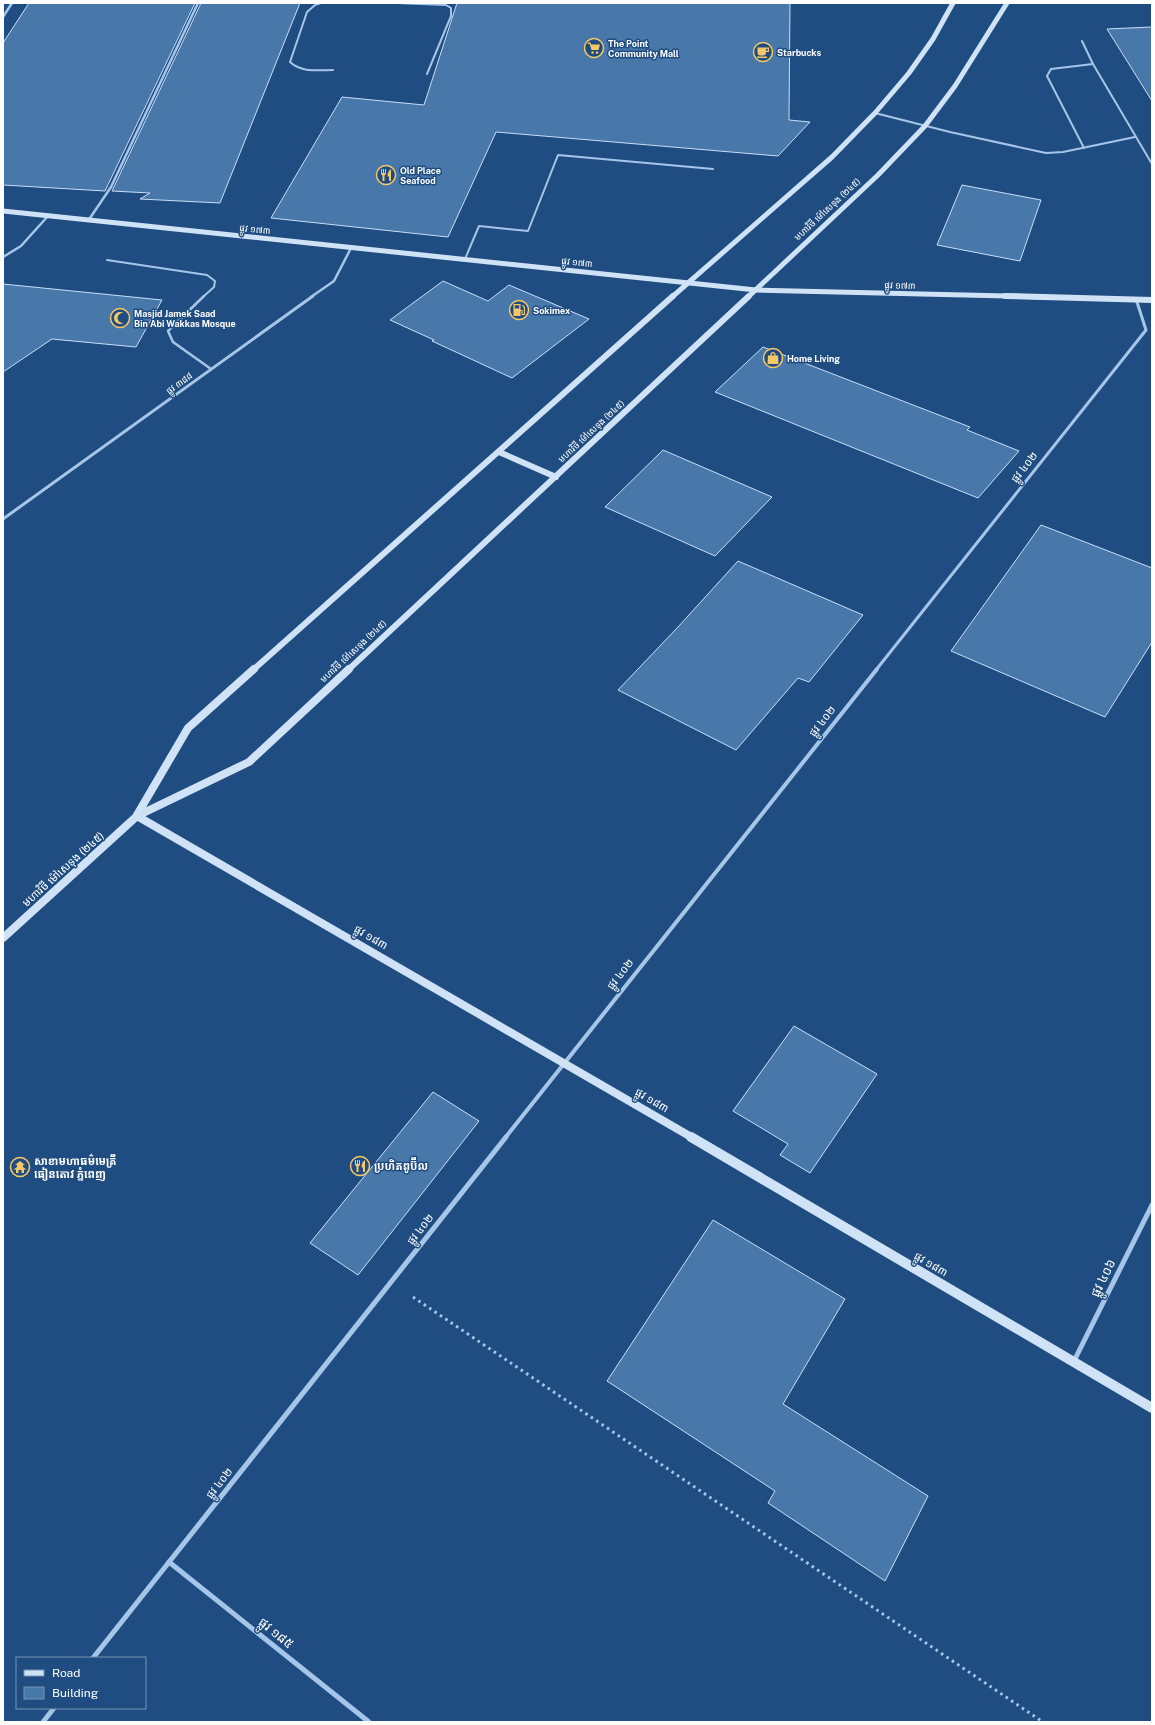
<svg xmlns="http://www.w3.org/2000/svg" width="1155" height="1725" font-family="'Public Sans','Noto Sans Khmer',sans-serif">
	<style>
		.building { fill: #4877aa; stroke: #c9dff6 }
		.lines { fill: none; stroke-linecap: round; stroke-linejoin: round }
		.path { stroke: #a5c6e8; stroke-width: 3; stroke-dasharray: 2.5 4; stroke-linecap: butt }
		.lane-far1 { stroke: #a5c6e8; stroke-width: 2 }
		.lane { stroke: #a5c6e8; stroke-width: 2.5 }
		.street-far3 { stroke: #a5c6e8; stroke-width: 2.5 }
		.street-far2 { stroke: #a5c6e8; stroke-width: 3 }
		.street-far1 { stroke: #a5c6e8; stroke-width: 4 }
		.street { stroke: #a5c6e8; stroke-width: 5 }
		.secondary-far3 { stroke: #d0e2f6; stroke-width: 5 }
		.secondary-far2 { stroke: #d0e2f6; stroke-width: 6 }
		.secondary-far1 { stroke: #d0e2f6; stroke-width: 8 }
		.secondary { stroke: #d0e2f6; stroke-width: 10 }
		.labels { text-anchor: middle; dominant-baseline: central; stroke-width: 3; stroke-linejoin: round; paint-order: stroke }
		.far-poi-label { font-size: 9px; font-weight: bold; fill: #fff; stroke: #204d81; text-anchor: start }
		.far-street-label { font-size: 9px; fill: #fff; stroke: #204d81 }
		.street-label { font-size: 11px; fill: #fff; stroke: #204d81 }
		.poi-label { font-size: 11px; font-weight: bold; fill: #fff; stroke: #204d81; text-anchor: start }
		.near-street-label { font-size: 13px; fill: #fff; stroke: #204d81 }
	</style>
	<rect width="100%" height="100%" fill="#204d81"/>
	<g class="building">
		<polygon points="29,3 195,3 105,191 3,185 3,43"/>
		<polygon points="201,3 300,3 220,203 140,199 150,193 112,191"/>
		<polygon points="457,3 790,3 789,120 810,122 778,156 496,132 448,237 271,218 342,97 424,105"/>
		<polygon points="1152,27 1152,101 1107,29"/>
		<polygon points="962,185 1041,200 1020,261 937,245"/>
		<polygon points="443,281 488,301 509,285 589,319 512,378 432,341 434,340 390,320"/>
		<polygon points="3,284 162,300 136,347 52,339 3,372"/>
		<polygon points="763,347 970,427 967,430 1019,451 978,498 715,392"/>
		<polygon points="663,450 772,497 715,556 605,507"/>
		<polygon points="1041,525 1152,568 1152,642 1105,717 951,651"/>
		<polygon points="738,561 863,615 809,682 798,678 736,750 618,690 678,627"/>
		<polygon points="794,1026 877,1074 810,1173 780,1155 788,1144 733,1111"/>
		<polygon points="433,1092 479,1121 358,1275 310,1243"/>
		<polygon points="713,1220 845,1299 783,1404 928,1496 885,1581 768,1503 775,1491 607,1381"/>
	</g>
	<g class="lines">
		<polyline class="path" points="413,1297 1043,1722"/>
		<g class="lane-far1">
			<path d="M 321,3 L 315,5 L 307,12 L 290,62 C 302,73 318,70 333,70"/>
			<polyline points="397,3 446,5 451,8 451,16 427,74"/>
			<polyline points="1082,41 1093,64 1152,164"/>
			<polyline points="875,113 950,132 1046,153 1063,152 1135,137"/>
			<polyline points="1084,148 1047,76 1051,69 1093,64"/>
			<polyline points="465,259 479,226 528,231 558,155 713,169"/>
			<polyline points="107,260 207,275 215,281 214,287 203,297"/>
		</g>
		<polyline class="lane" points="204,296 168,331 173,342 211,369"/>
		<g class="street-far3">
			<polyline points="3,17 12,3"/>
			<polyline points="88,221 111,187 198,3"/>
			<polyline points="3,257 21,246 48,216"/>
			<polyline points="311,297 334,281 351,248"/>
		</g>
		<g class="street-far2">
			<polyline points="3,519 313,296"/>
			<polyline points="876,670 1146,330 1136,299"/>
		</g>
		<polyline class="street-far1" points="505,1138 877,669"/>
		<g class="street">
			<polyline points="1074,1361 1152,1205"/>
			<polyline points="169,1562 369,1722"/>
			<polyline points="93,1658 506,1137"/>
			<polyline points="43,1722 54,1708"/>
		</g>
		<g class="secondary-far3">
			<polyline points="3,211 756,290 1045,297"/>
			<polyline points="672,297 832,157 875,113 909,73 933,39 953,3"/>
			<polyline points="748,297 878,175 925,126 955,86 1007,3"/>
		</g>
		<g class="secondary-far2">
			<polyline points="1005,296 1152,300"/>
			<polyline points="499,452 556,477"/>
			<polyline points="253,670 673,296"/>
			<polyline points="348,670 749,296"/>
		</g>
		<g class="secondary-far1">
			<polyline points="137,815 188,728 254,669"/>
			<polyline points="137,816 693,1138"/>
			<polyline points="3,938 137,816 249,762 349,669"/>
		</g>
		<polyline class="secondary" points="691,1137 1152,1408"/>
	</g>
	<defs>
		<g id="supermarket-ring" transform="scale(1)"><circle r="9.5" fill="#204d81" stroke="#f6c766" stroke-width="1.5"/><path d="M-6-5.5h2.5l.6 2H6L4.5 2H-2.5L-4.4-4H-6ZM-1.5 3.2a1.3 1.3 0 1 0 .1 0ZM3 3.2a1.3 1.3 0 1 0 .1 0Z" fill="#f6c766"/></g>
		<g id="cafe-ring" transform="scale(1)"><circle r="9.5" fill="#204d81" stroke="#f6c766" stroke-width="1.5"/><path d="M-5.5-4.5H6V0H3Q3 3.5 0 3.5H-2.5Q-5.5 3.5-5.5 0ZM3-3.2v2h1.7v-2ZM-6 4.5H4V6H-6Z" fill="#f6c766"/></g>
		<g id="restaurant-ring" transform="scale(1)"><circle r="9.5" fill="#204d81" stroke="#f6c766" stroke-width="1.5"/><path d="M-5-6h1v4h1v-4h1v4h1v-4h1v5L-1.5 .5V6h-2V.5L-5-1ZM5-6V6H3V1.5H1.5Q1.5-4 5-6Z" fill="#f6c766"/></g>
		<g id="fuel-ring" transform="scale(1)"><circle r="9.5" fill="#204d81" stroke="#f6c766" stroke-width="1.5"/><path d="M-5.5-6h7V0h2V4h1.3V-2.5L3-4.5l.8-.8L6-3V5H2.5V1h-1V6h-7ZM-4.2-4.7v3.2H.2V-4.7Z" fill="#f6c766"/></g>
		<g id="mosque-ring" transform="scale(1)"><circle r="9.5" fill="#204d81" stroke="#f6c766" stroke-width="1.5"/><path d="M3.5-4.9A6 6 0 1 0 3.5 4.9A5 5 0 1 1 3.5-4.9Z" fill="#f6c766"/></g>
		<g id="shop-ring" transform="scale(1)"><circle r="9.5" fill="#204d81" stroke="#f6c766" stroke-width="1.5"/><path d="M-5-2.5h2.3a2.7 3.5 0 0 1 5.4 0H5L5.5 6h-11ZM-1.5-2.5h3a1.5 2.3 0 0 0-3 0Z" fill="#f6c766"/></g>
		<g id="temple-ring" transform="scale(1)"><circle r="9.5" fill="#204d81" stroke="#f6c766" stroke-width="1.5"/><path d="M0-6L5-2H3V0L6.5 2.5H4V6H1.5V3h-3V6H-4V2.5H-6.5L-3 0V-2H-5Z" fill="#f6c766"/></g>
	</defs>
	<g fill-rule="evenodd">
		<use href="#supermarket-ring" x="594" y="48"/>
		<use href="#cafe-ring" x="763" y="52"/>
		<use href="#restaurant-ring" x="386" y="175"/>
		<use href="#fuel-ring" x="519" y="310"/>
		<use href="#mosque-ring" x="120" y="318"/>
		<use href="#shop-ring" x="773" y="358"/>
		<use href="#restaurant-ring" x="360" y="1166"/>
		<use href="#temple-ring" x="20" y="1167"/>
	</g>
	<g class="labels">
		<g class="far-poi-label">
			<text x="608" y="43">The Point<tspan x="608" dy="10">Community Mall</tspan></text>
			<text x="777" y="52">Starbucks</text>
			<text x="400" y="170">Old Place<tspan x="400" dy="10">Seafood</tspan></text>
			<text x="533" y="310">Sokimex</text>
			<text x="134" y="313">Masjid Jamek Saad<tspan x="134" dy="10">Bin Abi Wakkas Mosque</tspan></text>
			<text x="787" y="358">Home Living</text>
		</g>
		<g class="far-street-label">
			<text transform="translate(827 209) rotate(-43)">មហាវិថី ម៉ៅសេទុង (២៤៥)</text>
			<text transform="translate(255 229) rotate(6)">ផ្លូវ ១៧៣</text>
			<text transform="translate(577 262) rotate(6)">ផ្លូវ ១៧៣</text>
			<text transform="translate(900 285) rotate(1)">ផ្លូវ ១៧៣</text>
			<text transform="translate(179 383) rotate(-36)">ផ្លូវ ៣៨៨</text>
			<text transform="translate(591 431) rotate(-43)">មហាវិថី ម៉ៅសេទុង (២៤៥)</text>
			<text transform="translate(353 651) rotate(-43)">មហាវិថី ម៉ៅសេទុង (២៤៥)</text>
		</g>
		<g class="street-label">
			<text transform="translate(1024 467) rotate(-52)">ផ្លូវ ៤០២</text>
			<text transform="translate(822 721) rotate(-52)">ផ្លូវ ៤០២</text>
			<text transform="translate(63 869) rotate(-42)">មហាវិថី ម៉ៅសេទុង (២៤៥)</text>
			<text transform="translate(371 937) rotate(30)">ផ្លូវ ១៨៣</text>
			<text transform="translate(620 974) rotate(-52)">ផ្លូវ ៤០២</text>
			<text transform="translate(652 1100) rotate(30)">ផ្លូវ ១៨៣</text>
			<text transform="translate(420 1229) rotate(-52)">ផ្លូវ ៤០២</text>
			<text transform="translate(931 1264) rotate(30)">ផ្លូវ ១៨៣</text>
			<text transform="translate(219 1483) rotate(-52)">ផ្លូវ ៤០២</text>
		</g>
		<g class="poi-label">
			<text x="34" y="1161">សាខាមហាធម៌មេត្រី<tspan x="34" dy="13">ធៀនតោវ ភ្នំពេញ</tspan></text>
			<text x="374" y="1166">ប្រហិតពូប៊ីល</text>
		</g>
		<g class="near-street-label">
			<text transform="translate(1103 1278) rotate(-64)">ផ្លូវ ៤០៦</text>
			<text transform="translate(276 1633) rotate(39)">ផ្លូវ ១៨៥</text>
		</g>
	</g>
	<rect width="1155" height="1725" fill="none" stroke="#ffffff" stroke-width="8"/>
	<rect x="16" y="1657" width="130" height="52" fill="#204d81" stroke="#7994b3"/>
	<rect x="24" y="1670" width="20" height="6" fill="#d0e2f6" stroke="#7994b3"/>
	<text x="52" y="1677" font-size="12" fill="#ffffff">Road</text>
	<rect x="24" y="1687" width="20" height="12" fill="#4877aa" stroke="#7994b3"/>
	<text x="52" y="1697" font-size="12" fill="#ffffff">Building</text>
</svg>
